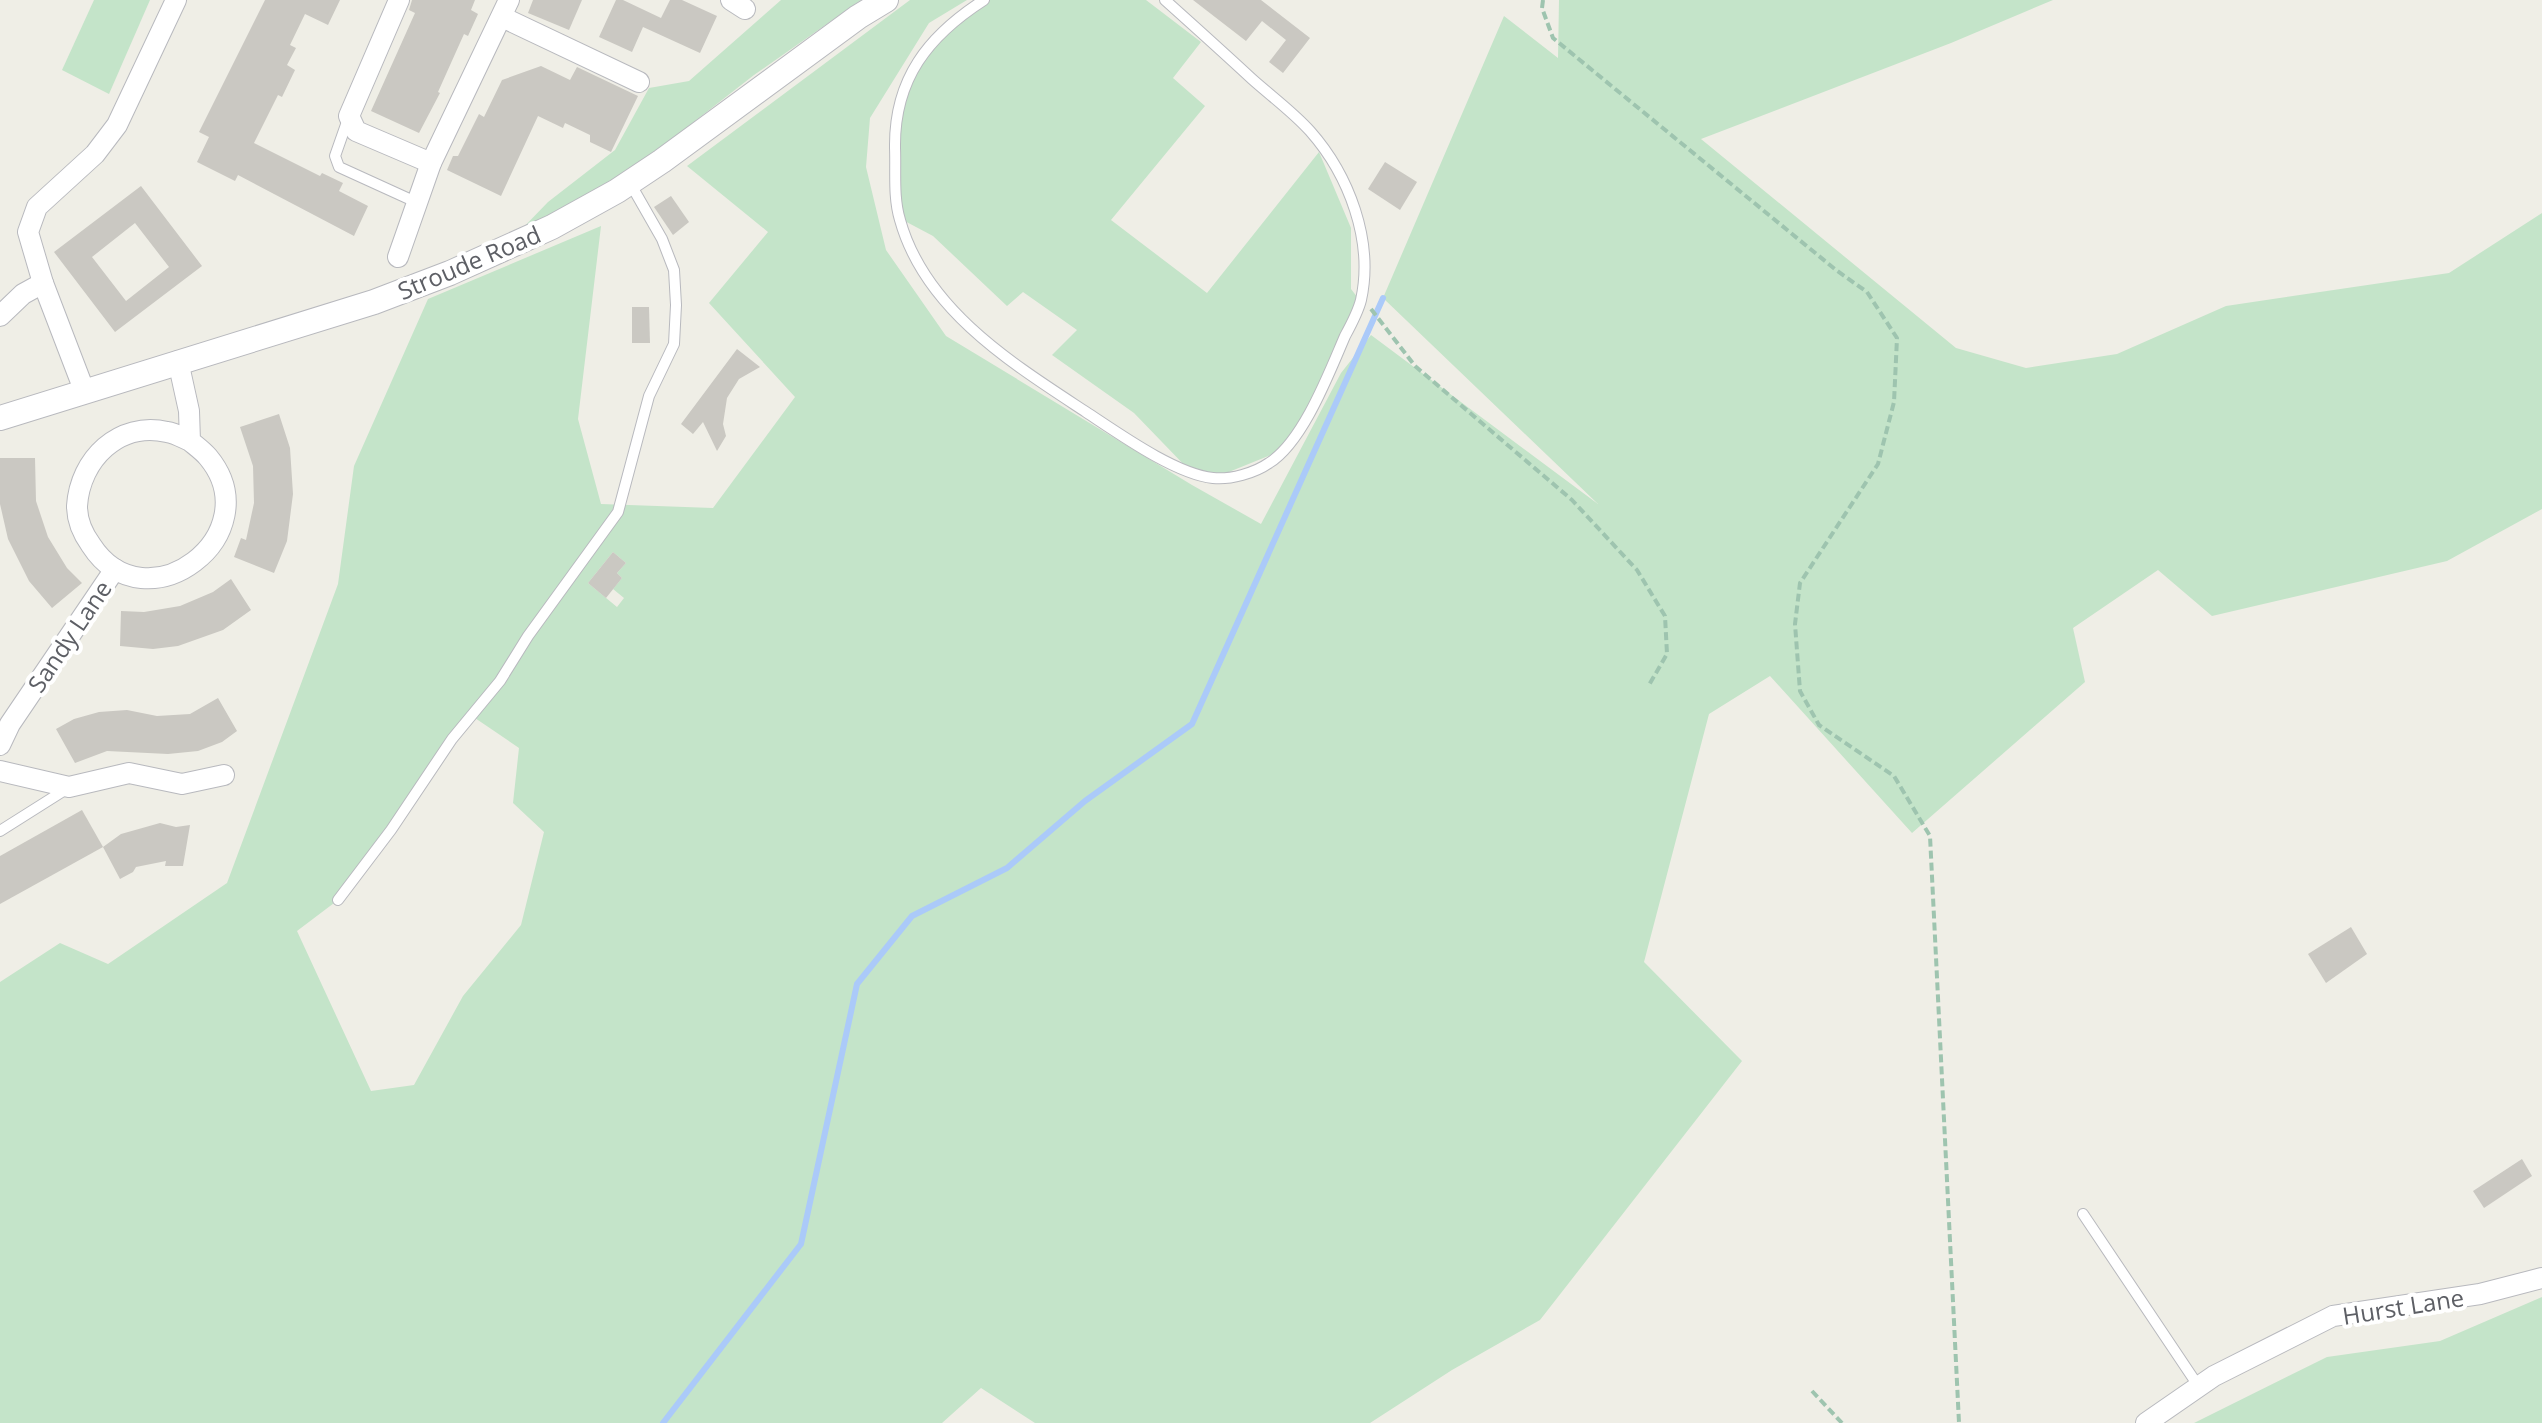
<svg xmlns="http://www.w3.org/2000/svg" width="2542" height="1423" font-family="'Open Sans',sans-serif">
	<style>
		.green { fill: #c4e4c9; fill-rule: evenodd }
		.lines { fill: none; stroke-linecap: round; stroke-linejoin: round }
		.stream { stroke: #abcaf9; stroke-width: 6 }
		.building { fill: #cac8c2; fill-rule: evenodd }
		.service-casing { stroke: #b8b9be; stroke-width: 12 }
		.minor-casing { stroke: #b8b9be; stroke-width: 22 }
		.tertiary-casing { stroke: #b8b9be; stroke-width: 26 }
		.path { stroke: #9ec4af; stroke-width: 4; stroke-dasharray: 8 4; stroke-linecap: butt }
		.service { stroke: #fff; stroke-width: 10 }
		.minor { stroke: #fff; stroke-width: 20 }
		.tertiary { stroke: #fff; stroke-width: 24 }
		.labels { text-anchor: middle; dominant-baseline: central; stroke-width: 8; stroke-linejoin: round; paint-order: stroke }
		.street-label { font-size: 24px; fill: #5d5f65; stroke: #fff }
	</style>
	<rect width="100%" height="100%" fill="#efeee6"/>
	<g class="green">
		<polygon points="94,0 150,0 109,94 62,70"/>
		<polygon points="781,0 861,0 754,75 622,178 518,233 548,202 615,150 649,88 689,81"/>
		<path d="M 910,0 L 967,0 L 929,23 L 870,118 L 866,167 L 886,250 L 946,336 L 1192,485 L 1261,524 L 1341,373 L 1371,335 L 1598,504 L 1383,298 L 1504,16 L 1558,58 L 1559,0 L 2053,0 L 1951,43 L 1701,139 L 1956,348 L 2026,368 L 2117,354 L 2226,306 L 2449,273 L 2542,213 L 2542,509 L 2447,561 L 2212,616 L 2158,570 L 2073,628 L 2085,682 L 1912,833 L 1770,676 L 1709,714 L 1644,962 L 1742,1061 L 1540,1320 L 1452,1370 L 1370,1423 L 1035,1423 L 981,1388 L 942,1423 L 0,1423 L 0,982 L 60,943 L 108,964 L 227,883 L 338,584 L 354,466 L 428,299 L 601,226 L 578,419 L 601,504 L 713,508 L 795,397 L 709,303 L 768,232 L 687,166 ZM 613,552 L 626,563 L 617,573 L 622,578 L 613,589 L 624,598 L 617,607 L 588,583 ZM 472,716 L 519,748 L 513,803 L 544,832 L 521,925 L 463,996 L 414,1085 L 371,1091 L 297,931 L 338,900 Z"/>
		<path d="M 984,0 L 1146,0 L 1201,42 L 1173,78 L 1205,106 L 1111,220 L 1207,293 L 1319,152 L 1351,228 L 1351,289 L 1361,302 L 1334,362 L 1283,450 L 1214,478 L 1190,471 L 1134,413 L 1052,355 L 1077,330 L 1023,292 L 1007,306 L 933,236 L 899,218 C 894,176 895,101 916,65 C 930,42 964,18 984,0 Z"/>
		<polygon points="2542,1297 2542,1423 2194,1423 2327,1357 2440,1341"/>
	</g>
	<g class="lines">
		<polyline class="stream" points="663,1423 801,1244 857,984 912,916 1007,868 1085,801 1192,724 1383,298"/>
	</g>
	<g class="building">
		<polygon points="265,0 340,0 328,25 305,14 290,45 296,48 287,65 295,70 282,97 278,95 254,143 320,176 322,173 343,183 339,191 368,206 354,236 238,175 235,181 197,162 209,137 199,132"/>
		<polygon points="412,0 475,0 471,10 478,14 468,36 464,34 438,92 440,93 419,133 371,111 415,13 409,10"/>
		<polygon points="533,0 582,0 569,30 528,13"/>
		<polygon points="616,0 623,0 661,18 670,0 682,0 717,16 700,53 643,27 632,52 599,37"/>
		<polygon points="1193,0 1261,0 1310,38 1283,73 1269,62 1286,40 1262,21 1246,41"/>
		<polygon points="541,66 570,80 577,67 638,96 611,152 590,142 590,135 565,123 563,128 538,116 501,196 447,170 453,156 458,156 479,114 484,117 502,80"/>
		<polygon points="1385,162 1417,182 1400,210 1368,189"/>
		<path d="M 141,186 L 202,266 L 115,332 L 54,252 ZM 135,223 L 169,267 L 126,301 L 92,257 Z"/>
		<polygon points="671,196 689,222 673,235 654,207"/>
		<polygon points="632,307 649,307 650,343 632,343"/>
		<polygon points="737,349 760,367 739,379 727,398 723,424 726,436 717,451 703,422 693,434 681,424"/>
		<polygon points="279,414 290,448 293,494 287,541 274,573 234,557 241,538 246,540 254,503 253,466 240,427"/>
		<polygon points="0,458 35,458 36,501 48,537 67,568 82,583 52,608 29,581 8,539 0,504"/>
		<polygon points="613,552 626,563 617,573 622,578 606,598 588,583"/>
		<polygon points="231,579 251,610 223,630 178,646 153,649 120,646 121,611 144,612 180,606 213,592"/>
		<polygon points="218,698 237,731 222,742 198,751 168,754 107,751 75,763 56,729 74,719 99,712 127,710 157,716 190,714"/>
		<polygon points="82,810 103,847 0,904 0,856"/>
		<polygon points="160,823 176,827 190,825 183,866 165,866 166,861 136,867 133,872 120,879 103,847 121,834"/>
		<polygon points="2351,927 2367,954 2326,983 2308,954"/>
		<polygon points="2522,1159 2532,1176 2484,1208 2473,1191"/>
	</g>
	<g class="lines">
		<g class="service-casing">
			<g id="service">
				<path d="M 984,0 C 928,36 894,79 895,148 C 896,171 893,197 900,220 C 925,310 1013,364 1086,412 C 1118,433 1175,474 1213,478 C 1230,480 1255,473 1269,463 C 1303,442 1329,373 1345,336 C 1351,325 1358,312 1361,300 C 1374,241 1349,175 1310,131 C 1293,112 1271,96 1252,79 C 1223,52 1194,26 1165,0"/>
				<polyline points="348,119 335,156 339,167 418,203"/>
				<polyline points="0,831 68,788"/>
				<polyline points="338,900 391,830 452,739 500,681 528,636 618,512 649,396 674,344 676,305 674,270 662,239 630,183"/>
				<polyline points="2083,1214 2199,1387"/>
			</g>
		</g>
		<g class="minor-casing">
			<g id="minor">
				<polyline points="399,0 349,116 356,131 431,163"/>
				<polyline points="731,0 745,9"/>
				<polyline points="502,17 639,82"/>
				<polyline points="398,257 431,163 509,0"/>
				<polyline points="0,316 23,294 43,283"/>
				<path d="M 178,361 L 189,411 L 190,441 C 196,446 203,451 208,457 C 272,534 146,630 91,545 C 83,534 77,520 77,506 C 80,459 119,421 167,432 C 175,433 183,438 190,441"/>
				<polyline points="84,390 43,283 28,232 37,207 95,154 117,125 176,0"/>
				<polyline points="0,745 10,724 115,569"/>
				<polyline points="0,771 69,787 129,773 182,784 224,775"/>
				<polyline points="2146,1423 2214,1376 2333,1316 2480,1294 2542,1278"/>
			</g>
		</g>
		<g class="tertiary-casing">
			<polyline id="tertiary" points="0,418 374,302 450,273 552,227 617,191 662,161 858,17 886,0"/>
		</g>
		<g class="path">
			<polyline points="1543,0 1542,8 1553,38 1836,270 1867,292 1897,338 1894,402 1878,464 1800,583 1795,624 1800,691 1819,725 1894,776 1930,836 1959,1423"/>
			<polyline points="1371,309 1415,366 1572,500 1637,570 1665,616 1667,654 1649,685"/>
			<polyline points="1812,1391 1842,1423"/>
		</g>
		<use href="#service" class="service"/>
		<use href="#minor" class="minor"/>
		<use href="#tertiary" class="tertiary"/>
	</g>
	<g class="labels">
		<g class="street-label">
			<text transform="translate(469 262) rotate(-23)">Stroude Road</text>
			<text transform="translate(69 636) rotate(-56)">Sandy Lane</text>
			<text transform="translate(2403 1306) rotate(-9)">Hurst Lane</text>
		</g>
	</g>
</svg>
